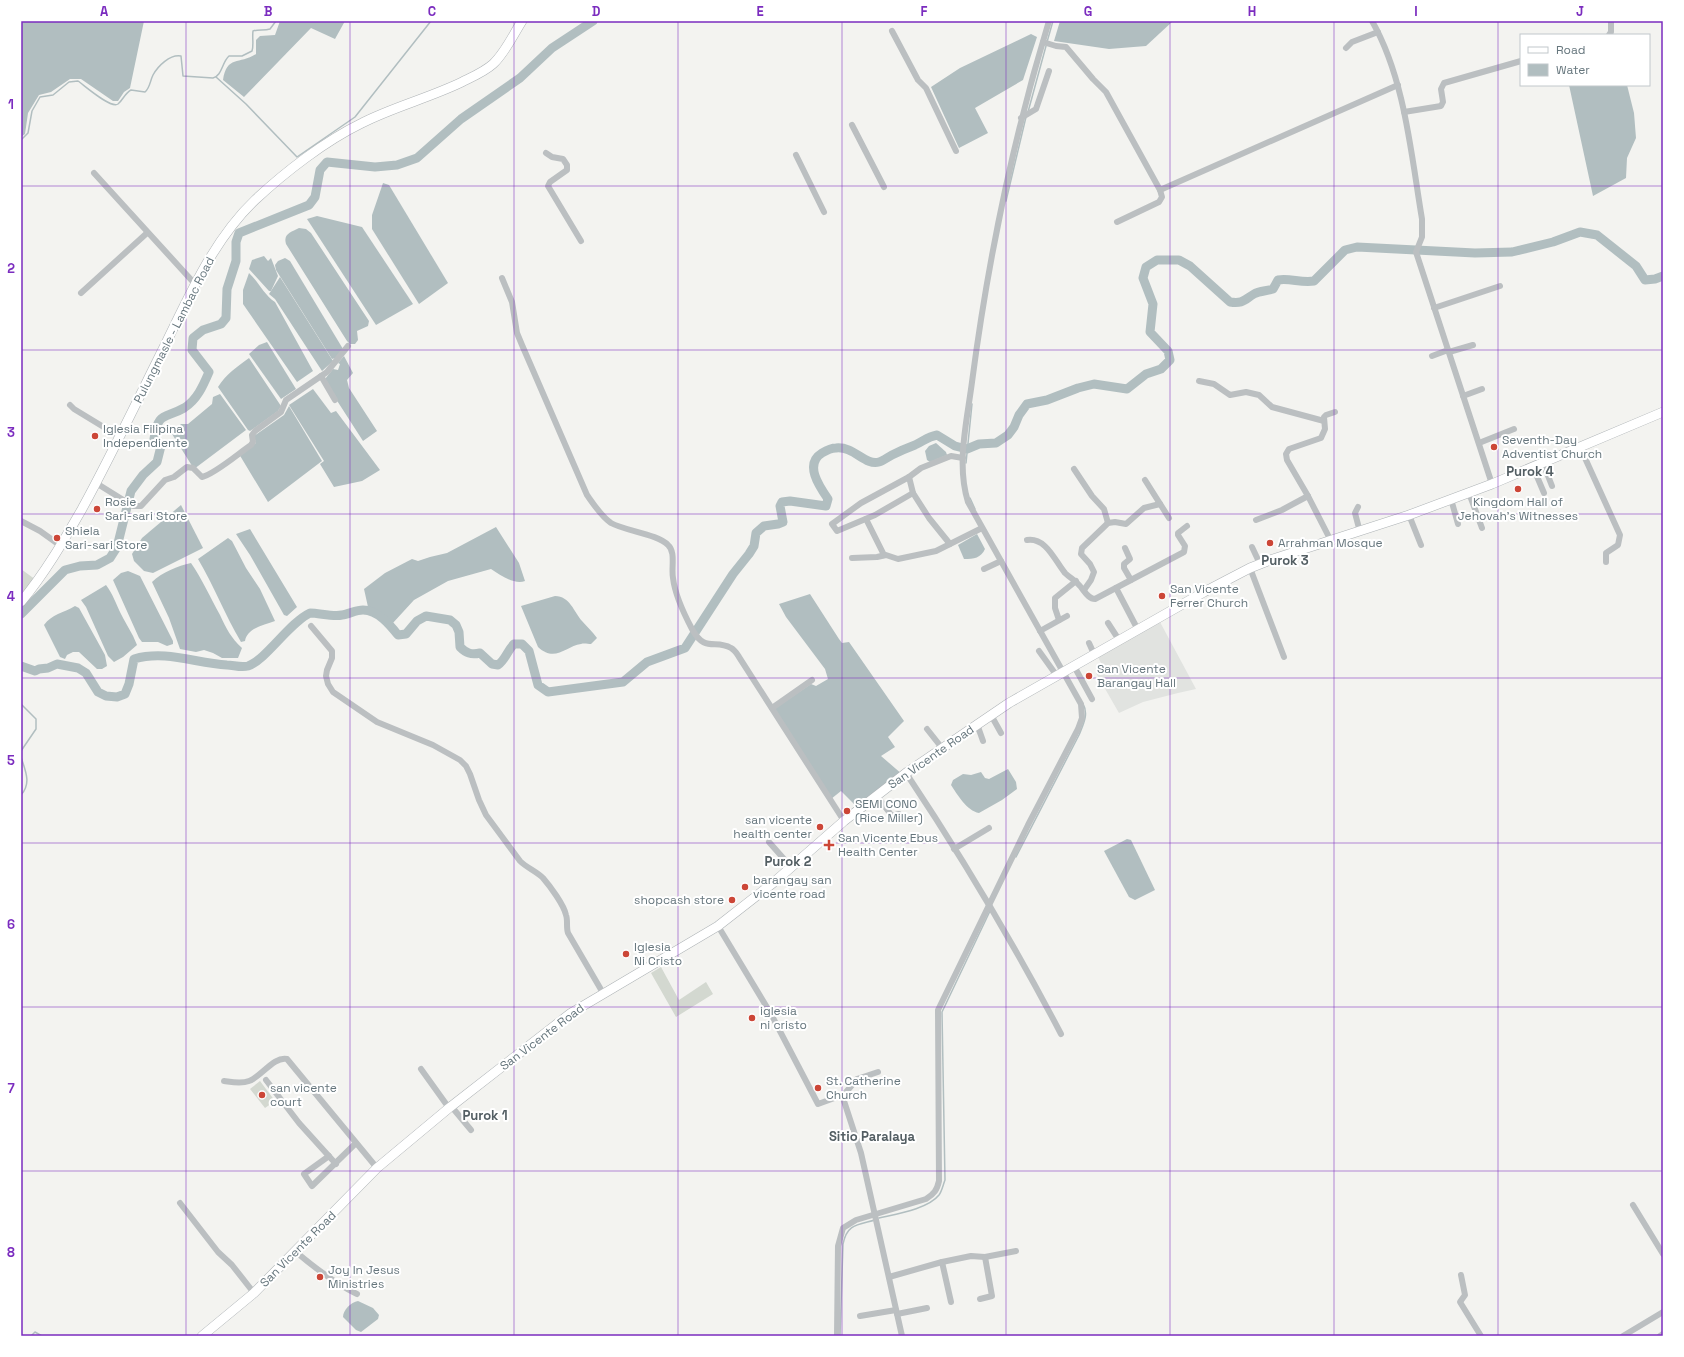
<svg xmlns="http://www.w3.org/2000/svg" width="1684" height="1357" font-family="'Space Grotesk',sans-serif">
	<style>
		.built { fill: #e1e3e0 }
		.green { fill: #d3d8d0 }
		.water { fill: #b1bec0 }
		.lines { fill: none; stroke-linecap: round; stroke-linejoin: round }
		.stream { stroke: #b1bec0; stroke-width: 1.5 }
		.river { stroke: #b1bec0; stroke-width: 9 }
		.secondary-casing { stroke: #aeb3b6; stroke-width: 10 }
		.street { stroke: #bbbfc1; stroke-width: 6 }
		.secondary { stroke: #fff; stroke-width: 9 }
		.grid { fill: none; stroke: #7b2cbf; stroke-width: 1; stroke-opacity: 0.55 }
		.poi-dot { fill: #cc4637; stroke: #fff; stroke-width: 1.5 }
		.labels { text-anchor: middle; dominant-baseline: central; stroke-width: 4; stroke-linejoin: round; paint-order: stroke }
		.street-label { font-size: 12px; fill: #66767d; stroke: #fff }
		.poi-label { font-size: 12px; fill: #66767d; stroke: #fff; text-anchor: start }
		.neighbourhood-label { font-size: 13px; font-weight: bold; fill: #535e63; stroke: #fff }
		.neatline { fill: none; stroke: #7b2cbf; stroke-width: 1.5 }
		.grid-label { font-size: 13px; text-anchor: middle; font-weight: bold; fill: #7b2cbf }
	</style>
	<rect width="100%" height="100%" fill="#f3f3f0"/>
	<polygon class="built" points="1160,622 1196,689 1178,693 1143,702 1119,713 1096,673 1104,669 1098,657"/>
	<g class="green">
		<polygon points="21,569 36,580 21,600"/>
		<polygon points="661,967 679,1000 706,982 713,994 676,1017 651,973"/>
		<polygon points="260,1081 275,1101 265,1108 250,1089"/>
	</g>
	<g class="water">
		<polygon points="21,21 144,21 130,88 124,92 118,101 113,101 81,79 70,79 51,92 39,95 28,113 25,134 21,137"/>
		<path d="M 280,21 L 345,21 L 335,39 L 311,28 L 244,97 L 223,80 C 227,55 239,65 256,54 L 256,40 L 260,36 L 275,35 Z"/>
		<polygon points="1060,21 1173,21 1146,46 1109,49 1054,41"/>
		<polygon points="1031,34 1037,37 1023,80 975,108 988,133 959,148 931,87 960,68"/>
		<polygon points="1569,85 1627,85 1634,113 1636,138 1627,158 1626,178 1593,196"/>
		<polygon points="383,183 389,185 448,283 419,304 372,229 372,215"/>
		<polygon points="317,216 362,227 413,304 376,325 307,219"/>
		<path d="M 299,228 L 306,229 L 311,233 L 369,321 L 368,326 L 357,331 L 358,340 L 355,344 L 350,344 L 347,341 L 286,244 C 283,234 291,232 299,228 Z"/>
		<polygon points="264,256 268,261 271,258 278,276 271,291 269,291 249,269 252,260"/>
		<polygon points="285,258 290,261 343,349 336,358 332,359 276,270 275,265 278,261"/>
		<path d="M 249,273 C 258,281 264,295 275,302 L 313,371 L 297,382 L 243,304 L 243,290 Z"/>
		<polygon points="280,277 333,361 322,371 275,299 269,294"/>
		<polygon points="267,342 296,389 281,399 249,354 259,345"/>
		<polygon points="344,356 353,373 347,380 349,388 377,431 363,441 334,396 325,379 333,369 338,370 340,364 338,363"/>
		<path d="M 249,358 L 281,406 L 278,411 L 250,431 L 248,430 L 218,387 C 226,374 237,367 249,358 Z"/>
		<polygon points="313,389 331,413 336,411 380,470 362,481 334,487 320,464 324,461 289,405"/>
		<polygon points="220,394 246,430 194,469 172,434 181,424 188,424 212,404 213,397"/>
		<polygon points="289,406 322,461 268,502 239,454 256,443 254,436 284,415"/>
		<polygon points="936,443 946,452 947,455 930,462 927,460 925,451 929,446"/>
		<polygon points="181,505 203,548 153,573 144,571 134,561 132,554 142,538"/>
		<path d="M 496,527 L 519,563 L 525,581 C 514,585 500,575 491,569 L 448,581 L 414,600 L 392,624 L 377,612 L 368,607 L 364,589 L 385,573 L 412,559 L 418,561 L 430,557 L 447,553 Z"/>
		<polygon points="250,529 297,607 287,616 284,615 250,555 236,534"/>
		<path d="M 977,534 L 985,549 C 981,558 974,559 964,559 L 958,545 Z"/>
		<path d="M 228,538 L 232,541 L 246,568 L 260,589 L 275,621 C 264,625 247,628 245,641 L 241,642 C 225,615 214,586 198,559 Z"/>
		<path d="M 191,563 C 202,579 210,597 220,615 C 226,628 231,638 242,648 L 238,658 L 222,658 L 213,653 L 204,650 L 196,652 L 180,649 L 169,618 L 152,582 C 162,572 178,566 191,563 Z"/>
		<polygon points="128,571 140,576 173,641 173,644 167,646 158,642 142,642 139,638 113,580 121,573"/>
		<path d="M 106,585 C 113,594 116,604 121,614 C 127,626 132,632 137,645 L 123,657 L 114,662 L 108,656 L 86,607 L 81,600 Z"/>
		<polygon points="810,594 839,639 842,643 849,642 904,721 888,737 895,747 881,756 903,775 858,808 841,791 831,799 774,709 811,684 816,686 828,679 825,669 786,617 779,604"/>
		<path d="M 555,596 C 570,596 574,612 582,621 C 587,627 593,632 597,638 L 591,644 C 588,644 584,643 581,644 C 566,646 555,663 538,647 L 521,606 Z"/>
		<path d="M 75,606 L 79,608 L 105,655 L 107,666 L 102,669 L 97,669 L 79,652 L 73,652 L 67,655 L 65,659 L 60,657 L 44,625 C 52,614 63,613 75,606 Z"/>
		<path d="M 1008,769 L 1016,782 L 1017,789 L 1002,800 L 979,813 C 967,811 957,794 951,785 L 953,780 L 963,774 L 971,775 L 981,772 L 985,778 L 989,779 Z"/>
		<polygon points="1127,839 1131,840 1155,890 1135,900 1129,897 1104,851"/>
		<path d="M 358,1301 L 373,1308 L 379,1315 L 378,1319 L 361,1332 L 356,1330 L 343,1317 C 343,1310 351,1302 358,1301 Z"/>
	</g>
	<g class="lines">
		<g class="stream">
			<polyline points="1047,42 1053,21"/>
			<polyline points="216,77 246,104 297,157 355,117 431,21"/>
			<polyline points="1028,112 1046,46"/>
			<path d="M 21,140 L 28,133 L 32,111 L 40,97 L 53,95 L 69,82 L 78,81 C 85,86 111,109 118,104 C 123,100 125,93 131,90 L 145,92 C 150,88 150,81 153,75 C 158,66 170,54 181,56 L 183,76 L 213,78 C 222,76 222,62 229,56 L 242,56 L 252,51 C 254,45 252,38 253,31 C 259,29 264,31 270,29 L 276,21"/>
			<polyline points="1006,201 1026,117"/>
			<polyline points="966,463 972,404"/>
			<polyline points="970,498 975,509"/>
			<polyline points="21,704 36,719 36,729 21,751"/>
			<path d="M 21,757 C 25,770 32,783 21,795"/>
			<path d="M 1016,857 L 1079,735 C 1083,725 1089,714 1083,704"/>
			<path d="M 879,1218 C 896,1214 928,1209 939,1195 C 942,1191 943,1185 945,1180 L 942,1012 L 990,911"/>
			<polyline points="31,1336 35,1332 42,1336"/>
			<path d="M 840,1336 L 843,1244 C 847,1224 857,1225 875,1220"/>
		</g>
		<g class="river">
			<path d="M 21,614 L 65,570 L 80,566 L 97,565 L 110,558 L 117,547 L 131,491 L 143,475 L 157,462 L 161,446 L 154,439 C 158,411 165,419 184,408 C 197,400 203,386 209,372 L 192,350 L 193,338 L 203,330 L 221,324 L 226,318 L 227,289 L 236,261 L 236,242 L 239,233 L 309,205 L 315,197 L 320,170 L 327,162 L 375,167 L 397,165 L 417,158 L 461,119 L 520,78 L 552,48 L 593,21"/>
			<path d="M 21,666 L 35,671 L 39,669 L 48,668 L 57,664 L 78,668 L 86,673 L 98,692 L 106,696 L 117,697 L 125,694 L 129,684 L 134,659 C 166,650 195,663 227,665 C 233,665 241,668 248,666 C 266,660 289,623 310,613 C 319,613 333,617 342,615 C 349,614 356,610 363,610 C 378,610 390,625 398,635 L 406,634 L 417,621 L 426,616 L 450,620 L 456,625 L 459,632 L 460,647 C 466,653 471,655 480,653 L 492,664 L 498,665 C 506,659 507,651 514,644 L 522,644 L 529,651 L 538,685 L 548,692 L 623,682 L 647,662 L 685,648 L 733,574 L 749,554 L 754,546 L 756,533 L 764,526 L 778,524 L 783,522 L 780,506 L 782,502 L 790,501 L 826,506 L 828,499 C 819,486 804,464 822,453 C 827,450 831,448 836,448 C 854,446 865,466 879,462 C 883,461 888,457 892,455 C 900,451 907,448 915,445 C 924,441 927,437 937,435 L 955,446 L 967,449 L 979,444 L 996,443 L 1008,435 L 1014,427 L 1019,415 L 1027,404 L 1047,400 L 1078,388 L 1094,384 L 1127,389 L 1146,374 L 1161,369 L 1170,360 L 1168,351 L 1150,332 L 1153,304 L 1143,278 L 1146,267 L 1157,260 L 1179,260 L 1190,266 L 1230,302 C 1243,304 1244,300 1254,294 C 1259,291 1267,291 1273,289 L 1278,280 C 1290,278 1301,283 1314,281 L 1345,250 L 1357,247 L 1475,253 L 1512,252 L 1553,242 L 1580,232 L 1597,235 L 1636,266 L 1645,280 L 1655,279 L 1663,276"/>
		</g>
		<g class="secondary-casing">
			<g id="secondary">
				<path d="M 21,602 C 45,573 63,542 82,509 C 112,454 139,397 167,341 C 191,292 215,238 255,200 C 285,172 325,141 362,123 C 393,107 429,98 462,82 C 472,77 484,72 493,64 C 505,53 513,35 522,21"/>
				<polyline points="202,1336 254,1293 377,1168 449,1108 571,1013 718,926 773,883 844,821 906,773 1009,703 1204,592 1250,568 1273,559 1409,515 1492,484 1663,412"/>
			</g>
		</g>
		<g class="street">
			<path d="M 1372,21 C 1405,79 1411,154 1422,219 L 1422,237 L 1416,252 L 1492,484"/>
			<polyline points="892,31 918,80 926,88 956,151"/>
			<polyline points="1609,35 1611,32 1611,21"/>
			<polyline points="1043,42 1056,46 1066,47 1093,79 1106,92 1160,190 1398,85"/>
			<polyline points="1346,48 1352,42 1378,32"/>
			<polyline points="1404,112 1441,106 1443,102 1441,89 1444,83 1521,61"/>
			<polyline points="1021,118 1036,109 1049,71"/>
			<polyline points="852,125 884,187"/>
			<polyline points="546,153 552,157 563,159 567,165 567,170 550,182 548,186 581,241"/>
			<polyline points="796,155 824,212"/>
			<polyline points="94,173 195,284"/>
			<polyline points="1117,222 1159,202 1162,197 1160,190"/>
			<path d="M 502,278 L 512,302 L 517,333 L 522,345 L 587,495 C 594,505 601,516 611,523 C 625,531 658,534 668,545 C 676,552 671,568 673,578 C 675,595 684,614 692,629 C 705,653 715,639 731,648 C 735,650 737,654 739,657 L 844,821"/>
			<polyline points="81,293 147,233"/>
			<polyline points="1434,308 1500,286"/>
			<polyline points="1449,352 1473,345"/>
			<polyline points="1432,356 1448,350"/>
			<polyline points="321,376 335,400"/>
			<polyline points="1199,381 1214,384 1230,395 1246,392 1259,395 1272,407 1324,421"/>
			<polyline points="1463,396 1482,389"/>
			<polyline points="70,405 74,409 120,437"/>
			<polyline points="1479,443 1514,429"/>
			<polyline points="1580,447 1620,535 1618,545 1606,553 1606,562"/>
			<polyline points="1543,463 1552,486"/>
			<polyline points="1533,467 1544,493"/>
			<polyline points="1074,469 1092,496 1104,509 1108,523"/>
			<polyline points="909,477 913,493"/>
			<polyline points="1145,480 1169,518"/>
			<path d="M 96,483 L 133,506 L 141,506 L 165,480 L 174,477 L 187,467 L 193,468 L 202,477 C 215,474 239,453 251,445 L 253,442 L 252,435 L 255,431 L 281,412 L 286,400 L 327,372 L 348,346"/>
			<polyline points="1469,493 1482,528"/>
			<polyline points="1451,499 1458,524"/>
			<polyline points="1358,507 1355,513 1360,532"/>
			<polyline points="1409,515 1421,545"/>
			<polyline points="866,519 884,555"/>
			<polyline points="1256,520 1282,510 1308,496"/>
			<polyline points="21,521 40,531 61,546"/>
			<path d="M 1027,540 C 1046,537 1055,561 1065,573 C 1070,578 1075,580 1079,585 C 1084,590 1088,599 1095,599 L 1184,552 L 1185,546 L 1178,535 L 1178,533 L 1187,526"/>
			<polyline points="1331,541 1308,496 1287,460 1286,454 1289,449 1321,438 1325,429 1324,417 1326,415 1335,412"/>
			<polyline points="950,544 929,518 913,493 875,515 837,531 832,524 861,503 909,477 921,468 951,456 963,458"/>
			<polyline points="1252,547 1260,564"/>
			<polyline points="1125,548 1130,559 1124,564 1124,568 1131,580"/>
			<polyline points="852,558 877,557 886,555 898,559 936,551 982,528"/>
			<polyline points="1250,568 1284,657"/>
			<polyline points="984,569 1001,561"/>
			<polyline points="1116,588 1138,630"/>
			<polyline points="1084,590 1091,580 1094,572 1090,564 1081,554 1082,548 1108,523 1115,522 1126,524 1144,508 1160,504"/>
			<polyline points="1059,620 1055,608 1055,598 1076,581"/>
			<polyline points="1108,623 1119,640"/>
			<path d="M 311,626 L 332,651 L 332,658 L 327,670 L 326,676 L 328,684 L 333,692 L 377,722 L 433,745 L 460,760 L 466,766 L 470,774 L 479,800 L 486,815 L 520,861 C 527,868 536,871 543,878 C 550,886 564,905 566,915 C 568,920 566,927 568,933 L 603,993"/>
			<polyline points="1040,631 1067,616"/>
			<polyline points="1089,643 1094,654"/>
			<polyline points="1039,651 1057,676"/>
			<polyline points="1074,666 1092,699"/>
			<polyline points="772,708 812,680"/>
			<polyline points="991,715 1001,733"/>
			<polyline points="977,724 983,741"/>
			<polyline points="927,729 942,748"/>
			<path d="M 906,773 C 962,857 1014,944 1061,1034"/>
			<polyline points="877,796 892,816 899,814"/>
			<polyline points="769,842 791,867"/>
			<polyline points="954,849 989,828"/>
			<polyline points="718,926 771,1014 818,1104 840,1096 842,1097 844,1101 861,1153 902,1336"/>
			<polyline points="421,1069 449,1108"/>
			<polyline points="266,1080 299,1123 336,1164"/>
			<path d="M 224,1081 C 232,1082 241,1084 249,1081 C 261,1077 274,1056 287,1059 L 377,1168"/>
			<polyline points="842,1097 857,1079 878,1072"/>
			<polyline points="451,1106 471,1130"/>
			<polyline points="329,1156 304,1174 312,1186 356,1143"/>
			<polyline points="180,1203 218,1252 232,1265 254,1293"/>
			<polyline points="1633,1205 1663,1254"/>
			<path d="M 296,1252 C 315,1268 334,1283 357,1294"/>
			<polyline points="942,1262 951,1302"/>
			<polyline points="1461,1275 1465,1295 1460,1302 1481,1336"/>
			<polyline points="889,1277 942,1262 971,1256 985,1257 1016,1251"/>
			<polyline points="980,1299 992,1296 985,1257"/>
			<polyline points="897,1314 927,1308"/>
			<polyline points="860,1316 896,1310"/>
			<path d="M 837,1336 L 838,1246 L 843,1228 L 856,1220 L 926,1199 C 934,1194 937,1190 939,1181 L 938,1010 L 1028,825 L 1078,729 L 1082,718 L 1081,704 L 968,502 C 956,464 967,421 972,382 C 988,260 1013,139 1049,21"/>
			<polyline points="1623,1336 1663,1312"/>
			<polyline points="1660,1336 1663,1334"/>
		</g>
		<use href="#secondary" class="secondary"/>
	</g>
	<path class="grid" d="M 186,21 L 186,1336M 350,21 L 350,1336M 514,21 L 514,1336M 678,21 L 678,1336M 842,21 L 842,1336M 1006,21 L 1006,1336M 1170,21 L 1170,1336M 1334,21 L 1334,1336M 1498,21 L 1498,1336M 21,186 L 1663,186M 21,350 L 1663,350M 21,514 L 1663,514M 21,678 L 1663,678M 21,843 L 1663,843M 21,1007 L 1663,1007M 21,1171 L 1663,1171"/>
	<g class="poi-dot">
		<circle cx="95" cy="436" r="4"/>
		<circle cx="1494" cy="447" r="4"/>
		<circle cx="1518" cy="489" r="4"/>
		<circle cx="97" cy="509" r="4"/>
		<circle cx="57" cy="538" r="4"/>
		<circle cx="1270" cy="543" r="4"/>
		<circle cx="1162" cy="596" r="4"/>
		<circle cx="1089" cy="676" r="4"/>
		<circle cx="847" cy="811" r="4"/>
		<circle cx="820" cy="827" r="4"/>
		<path d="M827 839h4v4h4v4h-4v4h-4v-4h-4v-4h4z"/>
		<circle cx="745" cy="887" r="4"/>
		<circle cx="732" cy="900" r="4"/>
		<circle cx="626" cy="954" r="4"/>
		<circle cx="752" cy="1018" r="4"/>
		<circle cx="818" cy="1088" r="4"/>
		<circle cx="262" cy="1095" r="4"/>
		<circle cx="320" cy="1277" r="4"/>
	</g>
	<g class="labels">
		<g class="street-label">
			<text transform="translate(174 330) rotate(-63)">Pulungmasle - Lambac Road</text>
			<text transform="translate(931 757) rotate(-35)">San Vicente Road</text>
			<text transform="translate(542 1037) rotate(-37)">San Vicente Road</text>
			<text transform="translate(298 1249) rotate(-45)">San Vicente Road</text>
		</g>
		<g class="poi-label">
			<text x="103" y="429">Iglesia Filipina<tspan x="103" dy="14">Independiente</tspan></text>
			<text x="1502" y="440">Seventh-Day<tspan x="1502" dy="14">Adventist Church</tspan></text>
			<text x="105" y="502">Rosie<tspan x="105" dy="14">Sari-sari Store</tspan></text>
			<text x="1518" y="502" text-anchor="middle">Kingdom Hall of<tspan x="1518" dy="14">Jehovah's Witnesses</tspan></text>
			<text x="65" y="531">Shiela<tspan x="65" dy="14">Sari-sari Store</tspan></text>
			<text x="1278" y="543">Arrahman Mosque</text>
			<text x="1170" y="589">San Vicente<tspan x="1170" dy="14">Ferrer Church</tspan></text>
			<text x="1097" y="669">San Vicente<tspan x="1097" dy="14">Barangay Hall</tspan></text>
			<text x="855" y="804">SEMI CONO<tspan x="855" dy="14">(Rice Miller)</tspan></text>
			<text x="812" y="820" text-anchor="end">san vicente<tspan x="812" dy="14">health center</tspan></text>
			<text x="838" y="838">San Vicente Ebus<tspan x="838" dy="14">Health Center</tspan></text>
			<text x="753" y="880">barangay san<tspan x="753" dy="14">vicente road</tspan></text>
			<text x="724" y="900" text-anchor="end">shopcash store</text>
			<text x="634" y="947">Iglesia<tspan x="634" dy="14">Ni Cristo</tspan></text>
			<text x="760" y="1011">iglesia<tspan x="760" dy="14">ni cristo</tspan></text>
			<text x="826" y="1081">St. Catherine<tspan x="826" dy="14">Church</tspan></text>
			<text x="270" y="1088">san vicente<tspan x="270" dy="14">court</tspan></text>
			<text x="328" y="1270">Joy In Jesus<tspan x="328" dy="14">Ministries</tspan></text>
		</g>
		<g class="neighbourhood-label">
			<text x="1530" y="471">Purok 4</text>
			<text x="1285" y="560">Purok 3</text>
			<text x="788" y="861">Purok 2</text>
			<text x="485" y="1115">Purok 1</text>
			<text x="872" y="1136">Sitio Paralaya</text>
		</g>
	</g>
	<rect width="1684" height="1357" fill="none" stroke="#ffffff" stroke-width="44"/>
	<rect x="1520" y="34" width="130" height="52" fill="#ffffff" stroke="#c2c8cb"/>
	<rect x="1528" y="47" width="20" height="6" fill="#ffffff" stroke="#c2c8cb"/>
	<text x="1556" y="54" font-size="12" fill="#66767d">Road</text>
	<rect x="1528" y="64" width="20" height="12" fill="#b1bec0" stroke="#c2c8cb"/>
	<text x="1556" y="74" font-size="12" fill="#66767d">Water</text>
	<rect x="22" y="22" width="1640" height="1313" class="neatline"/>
	<g class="grid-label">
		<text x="104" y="16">A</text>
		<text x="268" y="16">B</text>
		<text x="432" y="16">C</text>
		<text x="596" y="16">D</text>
		<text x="760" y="16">E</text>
		<text x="924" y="16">F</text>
		<text x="1088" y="16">G</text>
		<text x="1252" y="16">H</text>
		<text x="1416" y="16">I</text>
		<text x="1580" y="16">J</text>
		<text x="11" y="109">1</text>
		<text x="11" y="273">2</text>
		<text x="11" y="437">3</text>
		<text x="11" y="601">4</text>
		<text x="11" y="765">5</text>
		<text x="11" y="929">6</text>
		<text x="11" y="1093">7</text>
		<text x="11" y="1257">8</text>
	</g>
</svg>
